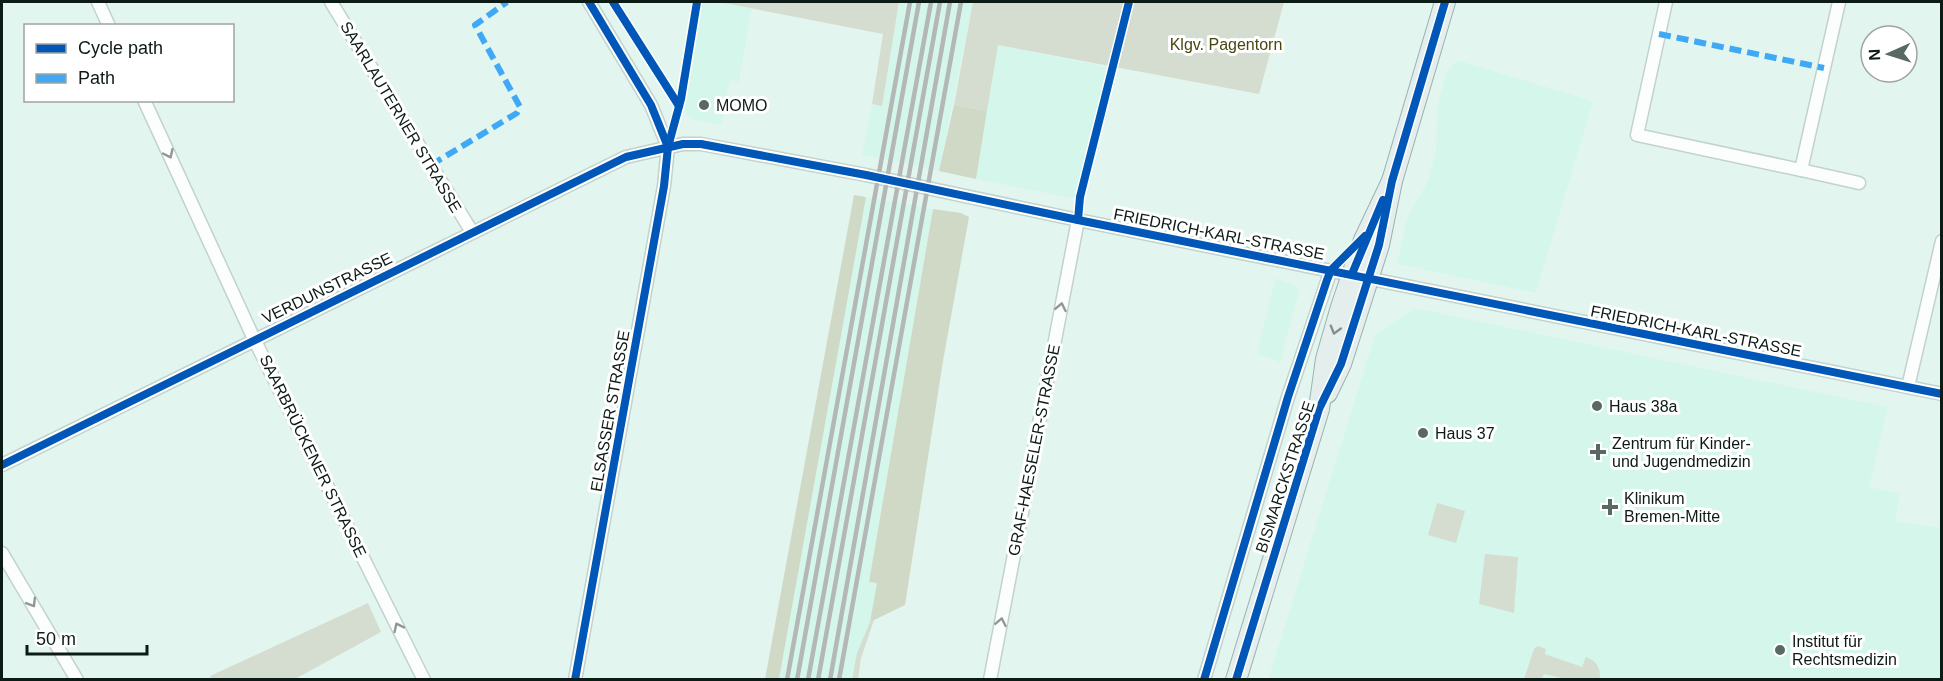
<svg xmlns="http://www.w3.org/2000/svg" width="1943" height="681" font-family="Helvetica,sans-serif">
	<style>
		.built { fill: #d5f7eb }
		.green { fill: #d4ddcf }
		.forest { fill: #d0d9c5 }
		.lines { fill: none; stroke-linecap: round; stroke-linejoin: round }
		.minor-casing { stroke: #c2d2cc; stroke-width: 15 }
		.primary-casing { stroke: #9ab2b0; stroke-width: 22 }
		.minor { stroke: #fbfefd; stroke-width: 12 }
		.primary { stroke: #e3eeed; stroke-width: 20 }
		.rail { stroke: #b3b8b6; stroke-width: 4.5 }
		.quiet { stroke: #3fa9f5; stroke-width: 6; stroke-dasharray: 12 6; stroke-linecap: butt }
		.cycleway-casing { stroke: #fff; stroke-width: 11 }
		.cycleway { stroke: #0057b8; stroke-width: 8 }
		.oneway { stroke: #909895 }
		.oneway2 { stroke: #838f8c }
		.poi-dot { fill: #586862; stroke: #fff; stroke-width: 2 }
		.labels { text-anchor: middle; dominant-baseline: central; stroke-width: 6; stroke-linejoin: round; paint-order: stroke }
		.park-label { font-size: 16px; fill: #484712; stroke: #fff }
		.poi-label { font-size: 16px; fill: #0d1b16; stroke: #fff; text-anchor: start }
		.street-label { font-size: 16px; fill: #0d1b16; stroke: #fff }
	</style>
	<rect width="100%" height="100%" fill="#e2f6ef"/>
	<g class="built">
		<polygon points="700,2 722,2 752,7 739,82 730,80 721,125 690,119 682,105"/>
		<polygon points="899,2 973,2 939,171 862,155 872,104 882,105"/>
		<polygon points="998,45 1107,67 1076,199 976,179"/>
		<polygon points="1457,60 1593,101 1536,293 1397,264 1407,218 1428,181 1436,150 1438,104 1446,73"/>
		<polygon points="866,197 933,209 869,581 877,583 870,622 857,653 852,679 779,680"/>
		<polygon points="1275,278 1295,285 1299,292 1280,362 1257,354"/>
		<polygon points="1415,308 1888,407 1869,487 1900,494 1895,521 1941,528 1941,679 1268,680 1375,335"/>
	</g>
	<g class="green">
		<polygon points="719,2 899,2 882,106 872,104 883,34"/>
		<polygon points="973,2 1284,2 1259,94 998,45 987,111 954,105"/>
		<polygon points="1437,503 1465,511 1456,543 1428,535"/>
		<polygon points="1485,554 1518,557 1514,613 1479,604"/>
		<polygon points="368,603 381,632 295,679 212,680 210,676"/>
		<polygon points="874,620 861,658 858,679 852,680 857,653 870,622"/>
		<path d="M 1538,646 L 1546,649 L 1545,654 L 1582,667 L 1586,657 C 1598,662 1600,667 1600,679 L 1565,679 L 1544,674 L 1542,679 L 1524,679 L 1534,649 Z"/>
	</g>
	<g class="forest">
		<polygon points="954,105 987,111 976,179 939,171"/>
		<polygon points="854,195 866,197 779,679 765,679"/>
		<polygon points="933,209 961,213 969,217 943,361 905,605 870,622 877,583 869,582"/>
	</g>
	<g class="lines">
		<g class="minor-casing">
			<g id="minor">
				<polyline points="98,2 109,26"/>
				<polyline points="331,2 472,232"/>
				<polyline points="1666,2 1637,135 1801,170 1839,2"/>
				<polyline points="144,100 254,339 424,680"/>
				<polyline points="1801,170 1859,183"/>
				<polyline points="1908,387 1942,241"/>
				<polyline points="2,465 626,157 683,144 701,144 866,175 1078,220 1942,394"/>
				<polyline points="2,553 77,680"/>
				<polyline points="575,680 664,186 668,147 651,105 589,2"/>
				<polyline points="990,680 1078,220"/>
				<polyline points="1204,680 1288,397 1331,270"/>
			</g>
		</g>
		<g class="primary-casing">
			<g id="primary">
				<polyline points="1327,393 1341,364 1379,245 1392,181 1445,2"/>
				<polyline points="1236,680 1319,409 1326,359 1341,307 1364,240 1392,181"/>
			</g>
		</g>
		<use href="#minor" class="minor"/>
		<use href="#primary" class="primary"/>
		<g class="rail">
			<polyline points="787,680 910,2"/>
			<polyline points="797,680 919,2"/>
			<polyline points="808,680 931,2"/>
			<polyline points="818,680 940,2"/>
			<polyline points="830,680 950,2"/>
			<polyline points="839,680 961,2"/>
		</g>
		<g class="quiet">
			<polyline points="1659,34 1824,68"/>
			<polyline points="431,165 517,113 520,107 475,25 507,2"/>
		</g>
		<g class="cycleway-casing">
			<g id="cycleway">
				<polyline points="589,2 651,105 668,147"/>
				<polyline points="613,2 679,106"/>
				<polyline points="1078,220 1080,197 1129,2"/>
				<polyline points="1352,274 1383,200"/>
				<polyline points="2,465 626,157 683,144 701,144 866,175 1078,220 1942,394"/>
				<polyline points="575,680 664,186 668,147 681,99 697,2"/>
				<polyline points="1204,680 1288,397 1327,280 1331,270 1365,236"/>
				<polyline points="1236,680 1319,409 1341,364 1379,245 1392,181 1445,2"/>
			</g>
		</g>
		<use href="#cycleway" class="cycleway"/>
	</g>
	<defs><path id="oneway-chevron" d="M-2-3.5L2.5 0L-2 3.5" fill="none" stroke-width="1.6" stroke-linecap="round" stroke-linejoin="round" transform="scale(1.5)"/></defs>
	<g class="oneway">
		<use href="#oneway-chevron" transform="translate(169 154) rotate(65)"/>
		<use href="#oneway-chevron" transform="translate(1061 307) rotate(-79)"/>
		<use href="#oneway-chevron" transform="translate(32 603) rotate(58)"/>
		<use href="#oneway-chevron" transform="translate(1001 622) rotate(-79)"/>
		<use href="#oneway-chevron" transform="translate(398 627) rotate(-116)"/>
	</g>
	<use class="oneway2" href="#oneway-chevron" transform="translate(1335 330) rotate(106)"/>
	<g class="poi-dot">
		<circle cx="704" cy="105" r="6"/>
		<circle cx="1597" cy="406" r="6"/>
		<circle cx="1423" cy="433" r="6"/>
		<path d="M1595 443h6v6h6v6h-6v6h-6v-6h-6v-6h6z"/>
		<path d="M1607 498h6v6h6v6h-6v6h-6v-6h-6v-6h6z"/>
		<circle cx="1780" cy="650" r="6"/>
	</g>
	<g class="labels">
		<g class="park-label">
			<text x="1226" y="44">Klgv. Pagentorn</text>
		</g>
		<g class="poi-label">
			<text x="716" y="105">MOMO</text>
			<text x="1609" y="406">Haus 38a</text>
			<text x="1435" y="433">Haus 37</text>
			<text x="1612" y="443">Zentrum für Kinder-<tspan x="1612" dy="18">und Jugendmedizin</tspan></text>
			<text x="1624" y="498">Klinikum<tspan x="1624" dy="18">Bremen-Mitte</tspan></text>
			<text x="1792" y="641">Institut für<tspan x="1792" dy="18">Rechtsmedizin</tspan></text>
		</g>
		<g class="street-label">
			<text transform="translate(401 117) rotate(59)">SAARLAUTERNER STRASSE</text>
			<text transform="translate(1219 234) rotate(11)">FRIEDRICH-KARL-STRASSE</text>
			<text transform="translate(327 288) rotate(-26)">VERDUNSTRASSE</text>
			<text transform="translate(1696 331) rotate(11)">FRIEDRICH-KARL-STRASSE</text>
			<text transform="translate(610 411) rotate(-80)">ELSASSER STRASSE</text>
			<text transform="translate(1034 450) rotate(-79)">GRAF-HAESELER-STRASSE</text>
			<text transform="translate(313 456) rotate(64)">SAARBRÜCKENER STRASSE</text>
			<text transform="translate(1285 477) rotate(-72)">BISMARCKSTRASSE</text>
		</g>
	</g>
	<rect width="1943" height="681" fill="none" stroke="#0d1b16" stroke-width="6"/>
	<rect x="24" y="24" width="210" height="78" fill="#ffffff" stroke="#9ea4a2" stroke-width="1.5"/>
	<rect x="36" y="44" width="30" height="9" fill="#0057b8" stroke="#9ea4a2" stroke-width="1.5"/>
	<text x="78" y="54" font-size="18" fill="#0d1b16">Cycle path</text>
	<rect x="36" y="74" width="30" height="9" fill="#3fa9f5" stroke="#9ea4a2" stroke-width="1.5"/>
	<text x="78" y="84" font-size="18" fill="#0d1b16">Path</text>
	<g transform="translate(1889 54) rotate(267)"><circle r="28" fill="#ffffff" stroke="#9ea4a2" stroke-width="1.5"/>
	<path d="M0-4.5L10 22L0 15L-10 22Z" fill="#586862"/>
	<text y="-9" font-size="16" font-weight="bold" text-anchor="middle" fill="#0d1b16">N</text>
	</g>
	<path d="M27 645v9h120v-9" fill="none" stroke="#0d1b16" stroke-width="3"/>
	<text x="36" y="645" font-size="18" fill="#0d1b16" stroke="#ffffff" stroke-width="4.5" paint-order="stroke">50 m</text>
</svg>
